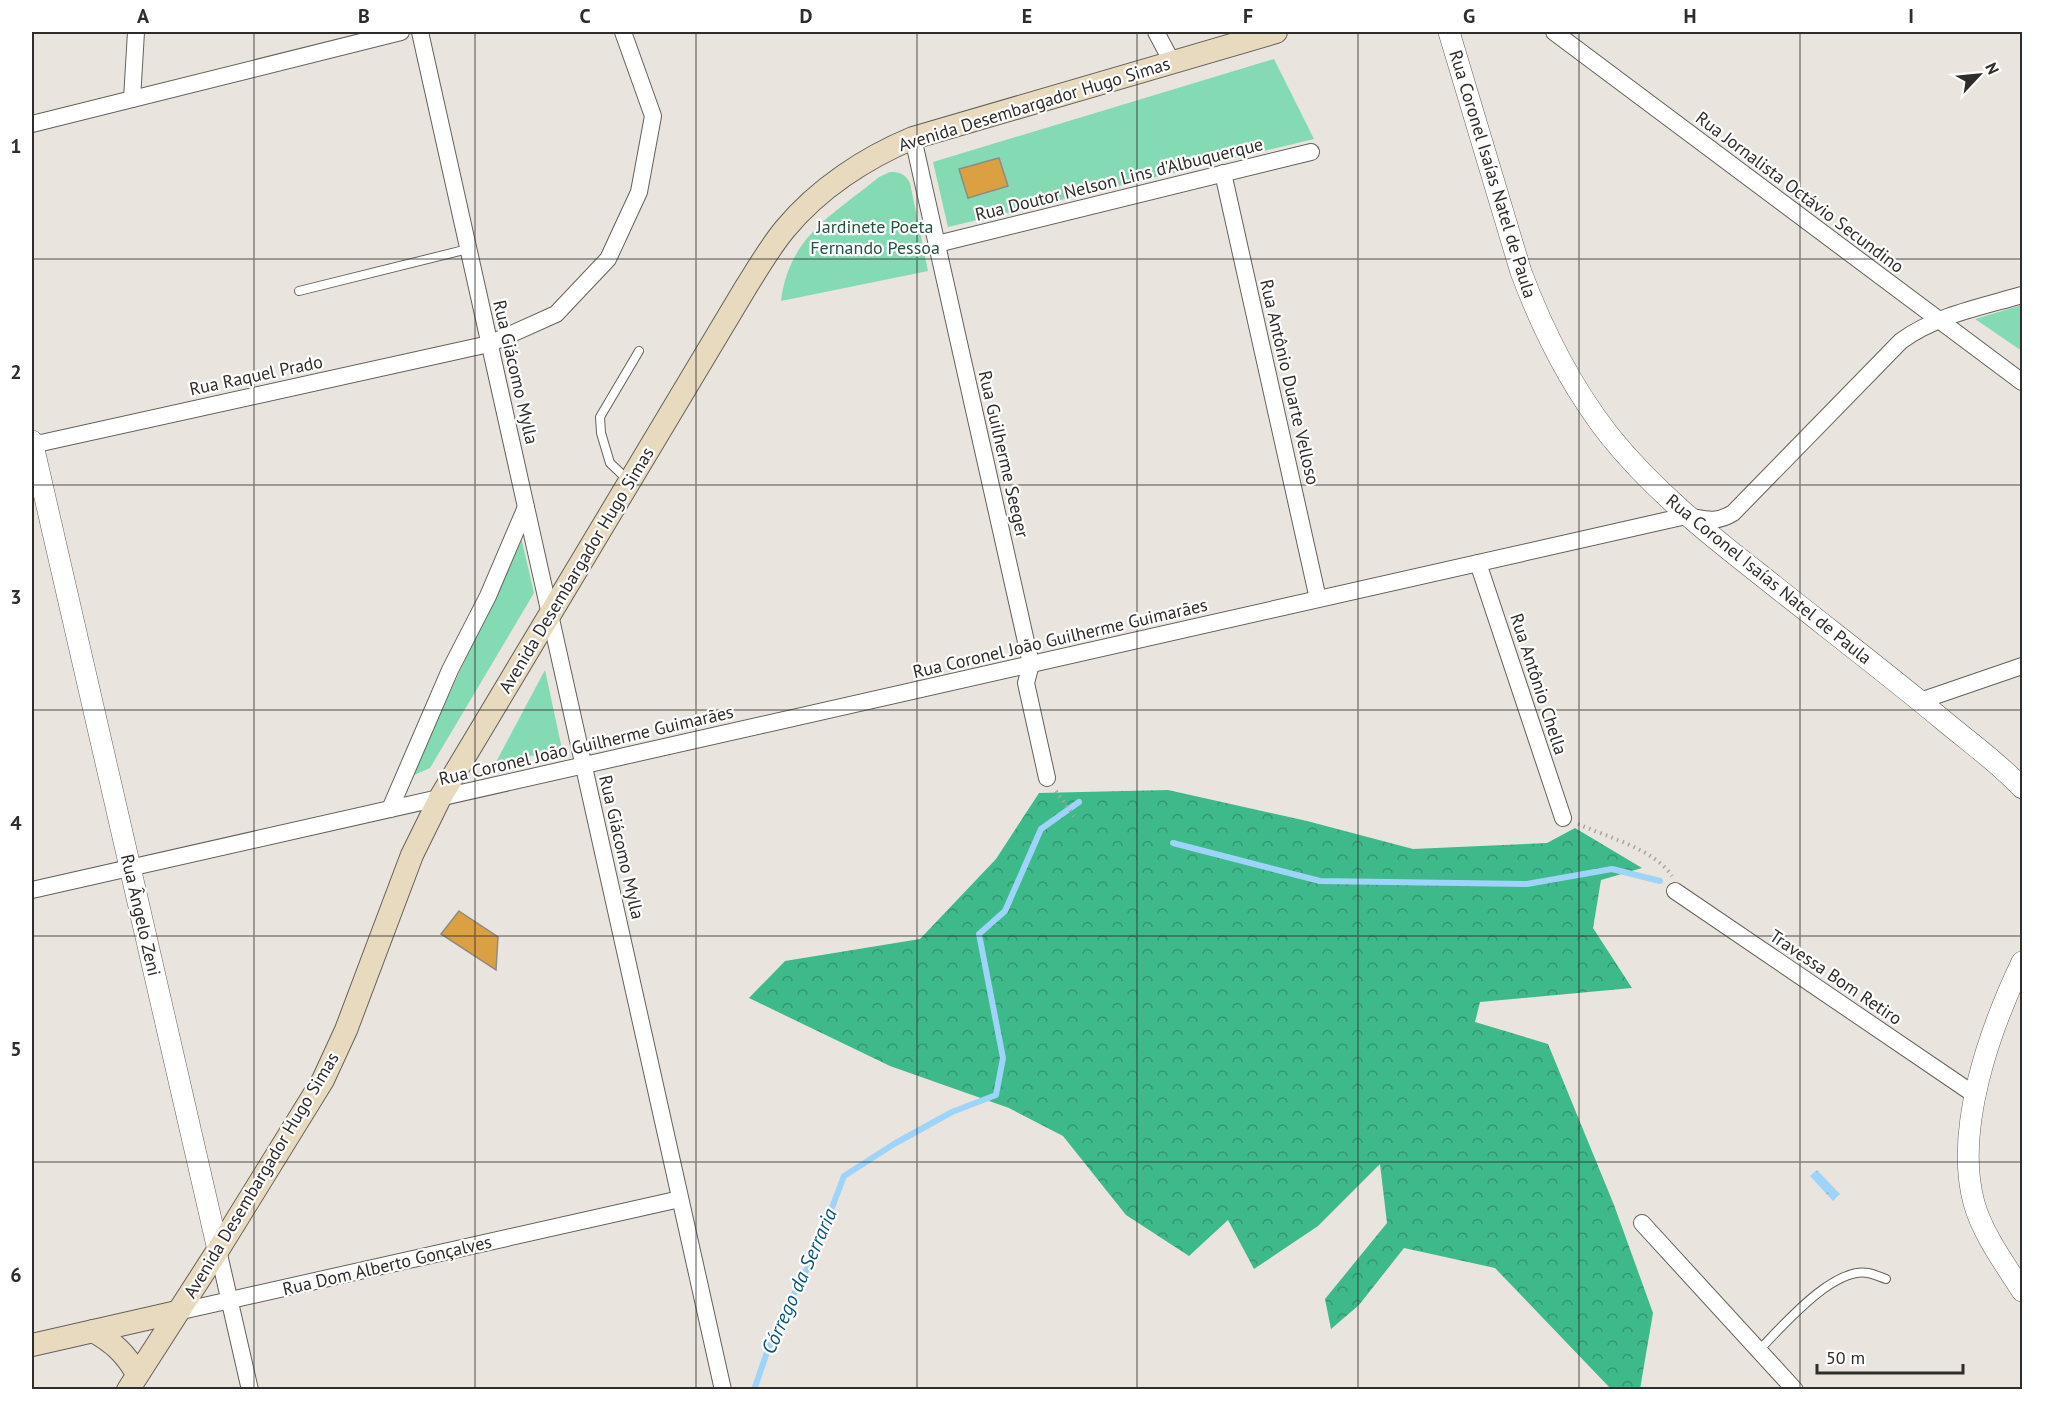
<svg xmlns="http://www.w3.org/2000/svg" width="2054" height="1421" font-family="'PT Sans',sans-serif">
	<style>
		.forest { fill: url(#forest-crowns) }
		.green { fill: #83dab3 }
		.water { fill: url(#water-ripples) }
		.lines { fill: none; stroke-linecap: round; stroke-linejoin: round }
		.stream { stroke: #9ed4fa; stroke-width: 6 }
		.building { fill: #daa042; stroke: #8f8b85; stroke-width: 1.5 }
		.service-casing { stroke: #65615b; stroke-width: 10 }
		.minor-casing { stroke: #65615b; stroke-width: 18 }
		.tertiary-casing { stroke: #65615b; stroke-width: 22 }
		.secondary-casing { stroke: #65615b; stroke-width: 24 }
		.path { stroke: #a9a59f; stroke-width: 4; stroke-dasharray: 1.5 4.5; stroke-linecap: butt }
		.service { stroke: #fff; stroke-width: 8 }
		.minor { stroke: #fff; stroke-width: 16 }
		.tertiary { stroke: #fff; stroke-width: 21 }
		.secondary { stroke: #e8dabe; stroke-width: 22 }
		.grid { fill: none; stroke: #2f2d2b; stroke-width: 1.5; stroke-opacity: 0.55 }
		.labels { text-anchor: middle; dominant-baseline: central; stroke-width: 4.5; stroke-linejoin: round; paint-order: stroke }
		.street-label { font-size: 18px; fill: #2f2d2b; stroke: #fff }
		.park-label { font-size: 18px; fill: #22533f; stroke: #fff }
		.water-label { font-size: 20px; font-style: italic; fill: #05557d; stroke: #fff }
		.neatline { fill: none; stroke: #2f2d2b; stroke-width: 2 }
		.grid-label { font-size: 20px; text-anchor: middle; font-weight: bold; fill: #2f2d2b }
	</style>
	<defs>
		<pattern id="forest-crowns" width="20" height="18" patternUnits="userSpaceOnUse" patternTransform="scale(1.5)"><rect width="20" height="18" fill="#3db98a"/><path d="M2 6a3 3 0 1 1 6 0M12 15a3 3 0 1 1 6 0" fill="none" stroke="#349771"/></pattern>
		<pattern id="water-ripples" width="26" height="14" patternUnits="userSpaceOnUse" patternTransform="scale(1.5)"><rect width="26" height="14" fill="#9ed4fa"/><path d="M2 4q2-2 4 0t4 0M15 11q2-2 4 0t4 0" fill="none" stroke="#88b6d6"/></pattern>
	</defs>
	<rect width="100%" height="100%" fill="#e9e4dd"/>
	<polygon class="forest" points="1168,790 1307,821 1413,849 1547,843 1575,828 1642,868 1601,880 1593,928 1632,988 1480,1002 1475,1022 1548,1044 1614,1205 1653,1313 1640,1389 1611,1389 1495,1268 1404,1248 1359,1305 1331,1329 1325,1299 1387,1223 1380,1164 1318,1226 1254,1269 1228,1220 1189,1256 1126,1215 1063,1136 1009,1108 890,1066 749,998 785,961 920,939 996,859 1039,793"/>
	<g class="green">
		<polygon points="1274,59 1314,139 948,227 933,162"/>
		<path d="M 890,172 C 900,172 905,174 910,183 L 928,271 L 781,301 C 789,236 833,215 879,177 Z"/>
		<polygon points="2022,305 2022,351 1975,319"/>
		<polygon points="521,537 534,593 430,768 412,776"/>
		<polygon points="545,670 562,749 495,764"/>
	</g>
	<polygon class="water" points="1817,1170 1840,1194 1833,1201 1810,1176"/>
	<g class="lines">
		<g class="stream">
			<polyline points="1173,843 1320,881 1527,884 1612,869 1660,881"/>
			<polyline points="754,1390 773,1335 814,1255 844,1176 894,1144 952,1112 996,1095 1003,1058 979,934 1005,911 1041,829 1079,802"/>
		</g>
	</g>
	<g class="building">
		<polygon points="999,158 1008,186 968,198 959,169"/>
		<polygon points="459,911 498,937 496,970 441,934"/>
	</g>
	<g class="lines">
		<g class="service-casing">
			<g id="service">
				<polyline points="299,291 468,249"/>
				<polyline points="629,481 610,463 601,433 600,417 639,351"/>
				<path d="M 1759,1350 C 1782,1327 1832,1267 1868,1273 C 1874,1274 1880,1277 1886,1279"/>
			</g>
		</g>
		<g class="minor-casing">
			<g id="minor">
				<polyline points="420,32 723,1390"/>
				<polyline points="1156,32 1172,62"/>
				<polyline points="1554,32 2022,382"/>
				<polyline points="132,99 136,32"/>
				<polyline points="32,124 401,32"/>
				<polyline points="913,138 1031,664 1026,683 1047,778"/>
				<polyline points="1223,173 1318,599"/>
				<polyline points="937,244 1311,152"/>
				<polyline points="32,445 489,344 556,314 608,259 639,192 653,116 623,32"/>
				<polyline points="1478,563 1563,818"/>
				<polyline points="1920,701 2022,666"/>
				<polyline points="390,809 450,670 488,596 526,507"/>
				<path d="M 32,890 L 1686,516 C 1705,519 1715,524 1733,513 L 1901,341 C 1937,315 1981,307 2022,295"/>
				<polyline points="1675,891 1975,1095"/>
				<polyline points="1642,1223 1795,1390"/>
				<polyline points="218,1250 250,1390"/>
				<polyline points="177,1312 680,1199"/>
			</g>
		</g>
		<g class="tertiary-casing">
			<g id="tertiary">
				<path d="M 1449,32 L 1521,272 C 1543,331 1570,385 1609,435 C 1653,490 1707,533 1762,576 C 1822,624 1884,671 1943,720 C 1969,742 1999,763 2022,788"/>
				<polyline points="32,441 218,1250"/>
				<path d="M 2022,962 C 1990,1029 1954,1129 1974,1203 C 1983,1235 2005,1264 2022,1291"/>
			</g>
		</g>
		<g class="secondary-casing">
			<g id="secondary">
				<path d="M 93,1331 C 113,1342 126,1354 137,1374"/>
				<polyline points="32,1345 177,1312"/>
				<path d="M 128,1390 L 218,1250 L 323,1080 L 346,1030 L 412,855 L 440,798 L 746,287 C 758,268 770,247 785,229 C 818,189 865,158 913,138 L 1276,32"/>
			</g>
		</g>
		<g class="path">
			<polyline points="1056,791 1074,816"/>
			<path d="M 1578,824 C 1607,837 1654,849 1672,876"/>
		</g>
		<use href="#service" class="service"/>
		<use href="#minor" class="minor"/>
		<use href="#tertiary" class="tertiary"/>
		<use href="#secondary" class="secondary"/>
	</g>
	<path class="grid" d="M 254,32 L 254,1390M 475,32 L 475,1390M 696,32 L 696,1390M 917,32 L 917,1390M 1137,32 L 1137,1390M 1358,32 L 1358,1390M 1579,32 L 1579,1390M 1800,32 L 1800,1390M 32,259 L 2022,259M 32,485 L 2022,485M 32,710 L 2022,710M 32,936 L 2022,936M 32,1162 L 2022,1162"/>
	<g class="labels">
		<g class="street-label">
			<text transform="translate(1034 104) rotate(-17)">Avenida Desembargador Hugo Simas</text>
			<text transform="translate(1493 174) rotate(73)">Rua Coronel Isaías Natel de Paula</text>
			<text transform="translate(1119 179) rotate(-14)">Rua Doutor Nelson Lins d'Albuquerque</text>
			<text transform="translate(1800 192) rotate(37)">Rua Jornalista Octávio Secundino</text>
			<text transform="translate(516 372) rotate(77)">Rua Giácomo Mylla</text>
			<text transform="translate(256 375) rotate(-12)">Rua Raquel Prado</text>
			<text transform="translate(1290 382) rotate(77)">Rua Antônio Duarte Velloso</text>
			<text transform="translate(1004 454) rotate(77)">Rua Guilherme Seeger</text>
			<text transform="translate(576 570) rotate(-59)">Avenida Desembargador Hugo Simas</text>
			<text transform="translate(1769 579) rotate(39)">Rua Coronel Isaías Natel de Paula</text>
			<text transform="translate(1060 638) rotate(-13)">Rua Coronel João Guilherme Guimarães</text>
			<text transform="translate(1539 684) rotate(72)">Rua Antônio Chella</text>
			<text transform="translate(586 745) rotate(-13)">Rua Coronel João Guilherme Guimarães</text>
			<text transform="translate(622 847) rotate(77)">Rua Giácomo Mylla</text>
			<text transform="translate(141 915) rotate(77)">Rua Ângelo Zeni</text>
			<text transform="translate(1836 977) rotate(34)">Travessa Bom Retiro</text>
			<text transform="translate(261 1175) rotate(-59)">Avenida Desembargador Hugo Simas</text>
			<text transform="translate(387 1265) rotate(-13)">Rua Dom Alberto Gonçalves</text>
		</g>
		<g class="park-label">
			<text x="875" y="226">Jardinete Poeta<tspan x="875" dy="21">Fernando Pessoa</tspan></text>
		</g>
		<g class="water-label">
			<text transform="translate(799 1281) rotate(-66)">Córrego da Serraria</text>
		</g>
	</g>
	<rect width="2054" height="1421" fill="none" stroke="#ffffff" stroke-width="66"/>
	<g transform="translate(1979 75) rotate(64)" stroke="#ffffff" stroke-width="4.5" paint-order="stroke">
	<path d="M0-4.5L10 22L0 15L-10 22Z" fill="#2f2d2b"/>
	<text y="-9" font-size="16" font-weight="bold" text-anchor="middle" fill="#2f2d2b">N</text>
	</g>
	<path d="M1817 1364v9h146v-9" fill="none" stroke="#2f2d2b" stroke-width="3"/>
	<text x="1826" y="1364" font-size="18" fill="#2f2d2b" stroke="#ffffff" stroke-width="4.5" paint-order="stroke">50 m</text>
	<rect x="33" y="33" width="1988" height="1355" class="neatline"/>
	<g class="grid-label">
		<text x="143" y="23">A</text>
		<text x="364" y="23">B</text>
		<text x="585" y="23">C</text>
		<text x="806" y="23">D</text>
		<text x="1027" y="23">E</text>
		<text x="1248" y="23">F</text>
		<text x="1469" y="23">G</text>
		<text x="1690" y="23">H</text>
		<text x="1911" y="23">I</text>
		<text x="16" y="153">1</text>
		<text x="16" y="379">2</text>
		<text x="16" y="604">3</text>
		<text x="16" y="830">4</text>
		<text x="16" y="1056">5</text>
		<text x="16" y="1282">6</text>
	</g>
</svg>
